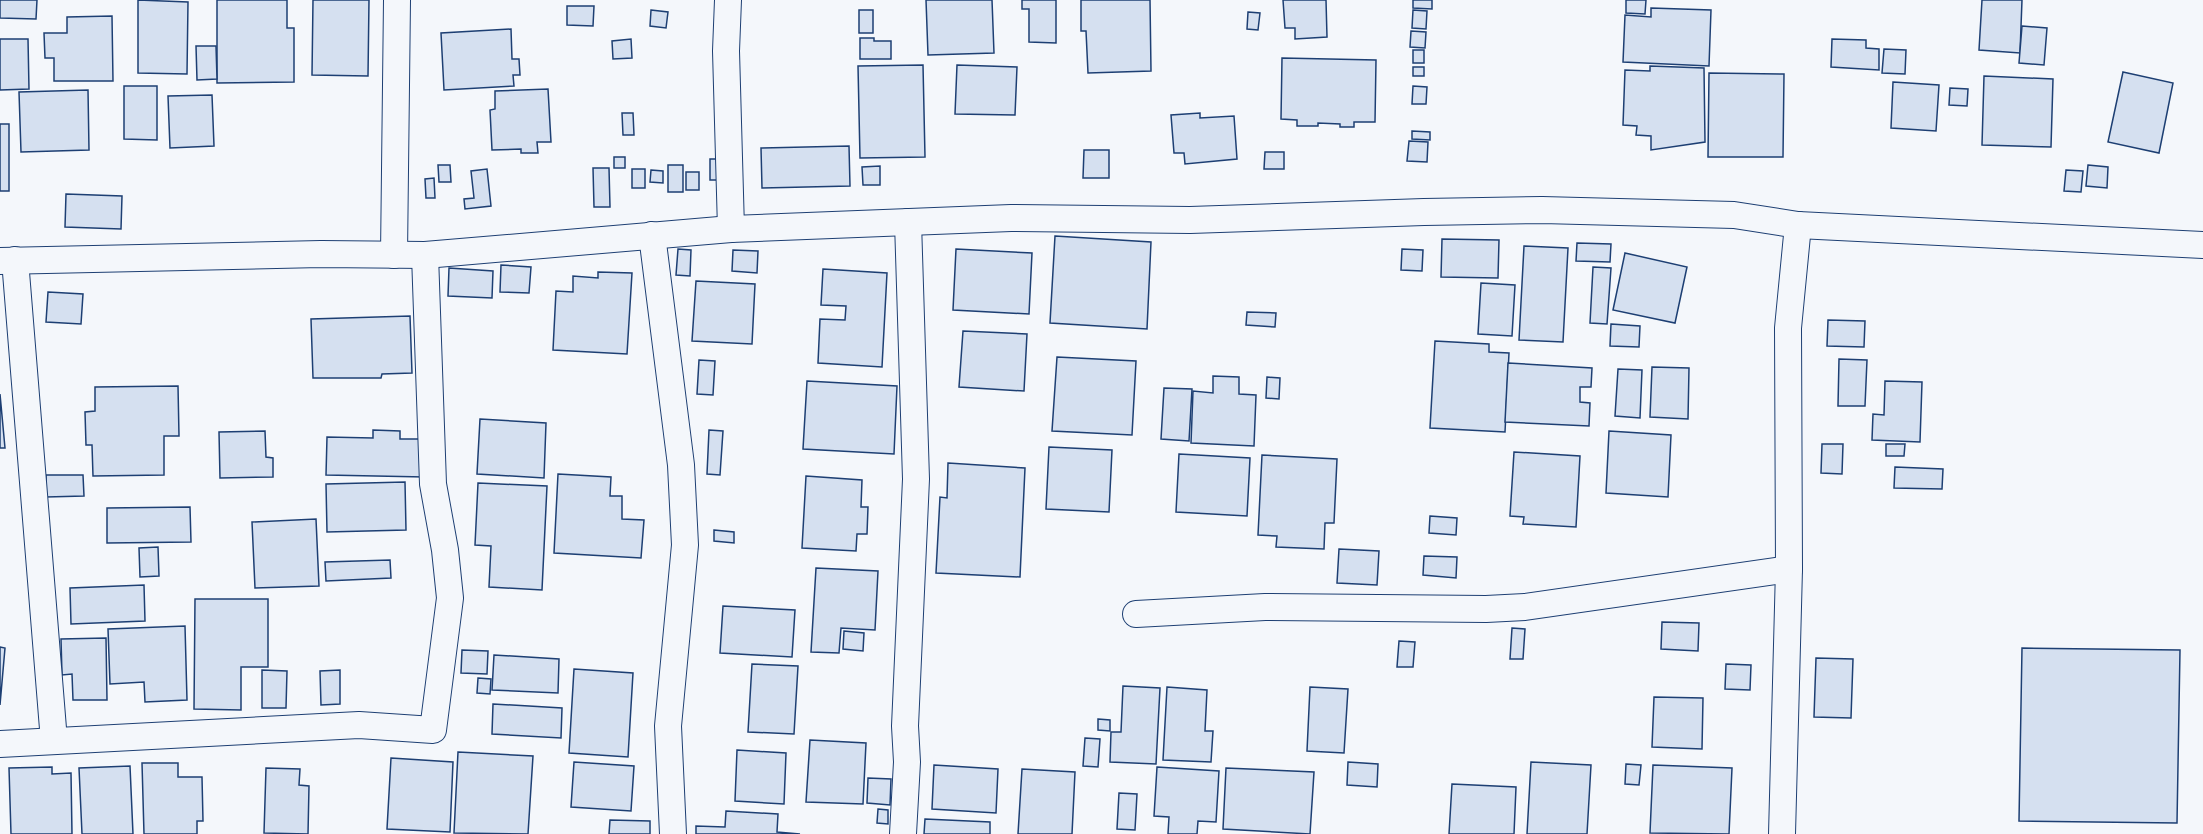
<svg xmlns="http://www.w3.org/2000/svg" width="2203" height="834" font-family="Figtree,sans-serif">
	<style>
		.building { fill: #d5e0f0; stroke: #1d3f73; stroke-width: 1.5 }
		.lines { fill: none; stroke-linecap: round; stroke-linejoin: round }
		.minor-casing { stroke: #1d3f73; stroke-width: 28 }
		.minor { stroke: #f4f7fb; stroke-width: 26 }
	</style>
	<rect width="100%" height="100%" fill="#f4f7fb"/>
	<g class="building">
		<polygon points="0,0 37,0 36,19 0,18"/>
		<polygon points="138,0 188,2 187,74 138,73"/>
		<polygon points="217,0 287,0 287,28 294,28 294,82 217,83"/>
		<polygon points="313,0 369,0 368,76 312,75"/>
		<polygon points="926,0 992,0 994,53 928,55"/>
		<polygon points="1022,0 1056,0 1056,43 1029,42 1029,9 1022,9"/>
		<polygon points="1081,0 1150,0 1151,71 1088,73 1086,31 1081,31"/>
		<polygon points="1283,0 1326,0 1327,37 1295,39 1295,28 1285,28"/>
		<polygon points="1413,0 1432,0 1432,9 1413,8"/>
		<polygon points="1626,0 1646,0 1645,14 1626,13"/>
		<polygon points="1982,0 2022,0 2020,53 1979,50"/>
		<polygon points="567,6 594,6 593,26 567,25"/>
		<polygon points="1651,8 1711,10 1709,66 1623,62 1625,15 1651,17"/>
		<polygon points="651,10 668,12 666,28 650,26"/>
		<rect x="859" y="10" width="14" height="23"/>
		<polygon points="1413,10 1427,11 1426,29 1412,28"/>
		<polygon points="1248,12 1260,13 1258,30 1247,29"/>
		<polygon points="112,16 113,81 54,81 54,58 45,58 44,33 67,33 67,17"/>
		<polygon points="2022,26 2047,28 2044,65 2019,63"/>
		<polygon points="511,29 512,59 519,59 520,75 513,75 514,86 444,90 441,33"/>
		<polygon points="1411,31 1426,32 1425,48 1410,47"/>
		<polygon points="860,38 874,38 874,41 891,41 891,59 860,59"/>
		<polygon points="0,39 28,39 29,89 0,90"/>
		<polygon points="631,39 632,58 613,59 612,41"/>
		<polygon points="1832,39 1866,40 1866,48 1879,49 1879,70 1831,67"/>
		<polygon points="196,46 216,46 217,79 197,80"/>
		<polygon points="1884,49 1906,50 1905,74 1882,73"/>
		<rect x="1413" y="50" width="11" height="13"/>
		<polygon points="1282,58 1376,60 1375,122 1354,122 1354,127 1340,127 1340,124 1318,123 1318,126 1297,126 1297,120 1281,119"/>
		<polygon points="923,65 925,157 860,158 858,66"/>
		<polygon points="957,65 1017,67 1015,115 955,114"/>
		<polygon points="1650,66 1704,68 1705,142 1651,150 1651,136 1636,135 1637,126 1623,125 1625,70 1650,71"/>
		<rect x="1413" y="67" width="11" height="9"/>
		<polygon points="2123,72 2173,83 2159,153 2108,142"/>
		<polygon points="1709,73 1784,74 1783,157 1708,157"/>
		<polygon points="1984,76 2053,79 2051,147 1982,145"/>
		<polygon points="1893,82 1939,85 1936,131 1891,128"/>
		<polygon points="124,86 157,86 157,140 124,139"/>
		<polygon points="1413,86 1427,87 1426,104 1412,104"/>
		<polygon points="1950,88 1968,89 1967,106 1949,105"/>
		<polygon points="548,89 551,142 537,142 538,153 521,153 521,149 492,150 490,110 495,109 495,91"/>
		<polygon points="88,90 89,150 21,152 19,92"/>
		<polygon points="212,95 214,146 170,148 168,96"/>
		<polygon points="622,113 633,113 634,135 623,135"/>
		<polygon points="1200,113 1200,118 1234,116 1237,159 1185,164 1184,153 1174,153 1171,115"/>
		<rect x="0" y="124" width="9" height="67"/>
		<polygon points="1412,131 1430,132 1430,140 1412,139"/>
		<polygon points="1409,141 1428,142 1427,162 1407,161"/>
		<polygon points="849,146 850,186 762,188 761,148"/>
		<polygon points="1084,150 1109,150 1109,178 1083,178"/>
		<polygon points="1265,152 1284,152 1284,169 1264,169"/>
		<rect x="614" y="157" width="11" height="11"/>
		<rect x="710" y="159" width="8" height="21"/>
		<polygon points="438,165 450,165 451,182 439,182"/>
		<rect x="668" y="165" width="15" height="27"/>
		<polygon points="2088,165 2108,167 2107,188 2086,186"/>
		<polygon points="880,166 880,185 863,185 862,167"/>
		<polygon points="593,168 609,168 610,207 594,207"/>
		<polygon points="487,169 491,206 465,209 464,199 474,198 471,171"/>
		<rect x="632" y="169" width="13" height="19"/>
		<polygon points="651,170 663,171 663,183 650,182"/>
		<polygon points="2066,170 2083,171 2081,192 2064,191"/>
		<rect x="686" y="172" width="13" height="18"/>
		<polygon points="434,178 435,198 426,198 425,179"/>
		<polygon points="66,194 122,196 121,229 65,227"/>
		<polygon points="1055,236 1151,242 1147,329 1050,323"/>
		<polygon points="1442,239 1499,240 1498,278 1441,277"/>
		<polygon points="1577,243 1611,244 1610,262 1576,261"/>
		<polygon points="1524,246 1568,248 1563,342 1519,340"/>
		<polygon points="678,249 691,250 690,276 676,275"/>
		<polygon points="956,249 1032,253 1029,314 953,310"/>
		<polygon points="1402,249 1423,250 1422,271 1401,270"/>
		<polygon points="733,250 758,251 757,273 732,271"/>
		<polygon points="1625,253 1687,267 1675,323 1613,310"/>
		<polygon points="501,265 531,267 529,293 500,292"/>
		<polygon points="1593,267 1611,268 1607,324 1590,323"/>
		<polygon points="449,268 493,271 492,298 448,296"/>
		<polygon points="823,269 887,273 882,367 818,363 820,319 845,320 846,306 821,305"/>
		<polygon points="598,272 632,273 627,354 553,350 556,291 573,292 573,276 598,278"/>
		<polygon points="696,281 755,284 752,344 692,341"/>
		<polygon points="1481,283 1515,285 1512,336 1478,334"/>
		<polygon points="48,292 83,294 81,324 46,322"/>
		<polygon points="1247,312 1276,313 1275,327 1246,325"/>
		<polygon points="410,316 412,373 382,374 381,378 313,378 311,319"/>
		<polygon points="1828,320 1865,321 1864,347 1827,346"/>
		<polygon points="1611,324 1640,326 1639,347 1610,346"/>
		<polygon points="963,331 1027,334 1024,391 959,387"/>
		<polygon points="1435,341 1489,344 1489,352 1509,353 1505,432 1430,428"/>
		<polygon points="1057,357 1136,361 1132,435 1052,431"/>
		<polygon points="1839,359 1867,360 1865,406 1838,406"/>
		<polygon points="699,360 715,361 713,395 697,394"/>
		<polygon points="1508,363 1592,368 1591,387 1580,387 1580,402 1590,403 1589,426 1505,422"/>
		<polygon points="1652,367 1689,368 1688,419 1650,417"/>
		<polygon points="1618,369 1642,370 1640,418 1615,416"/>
		<polygon points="1213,376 1239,377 1239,394 1256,395 1254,446 1191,443 1193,391 1213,393"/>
		<polygon points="1267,377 1280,378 1279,399 1266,398"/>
		<polygon points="807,381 897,386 894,454 803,449"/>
		<polygon points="1885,381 1922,382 1920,442 1872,440 1873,414 1884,415"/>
		<polygon points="178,386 179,436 164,436 164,475 93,476 92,445 86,445 85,412 95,411 95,387"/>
		<polygon points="1164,388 1192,389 1189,441 1161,439"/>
		<polygon points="0,394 5,448 0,448"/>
		<polygon points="480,419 546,423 544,478 477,474"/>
		<polygon points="373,430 400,431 400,439 425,439 425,477 326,475 327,437 373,438"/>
		<polygon points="709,430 723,431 720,475 707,474"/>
		<polygon points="265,431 266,457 273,458 273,477 220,478 219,432"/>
		<polygon points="1609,431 1671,435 1668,497 1606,493"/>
		<polygon points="1822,444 1843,444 1842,474 1821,473"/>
		<polygon points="1886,444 1905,444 1904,456 1886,456"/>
		<polygon points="1049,447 1112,450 1109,512 1046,509"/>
		<polygon points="1514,452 1580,456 1576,527 1523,524 1524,517 1510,516"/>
		<polygon points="1179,454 1250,458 1247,516 1176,512"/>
		<polygon points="1262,455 1337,459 1334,523 1325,523 1324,549 1276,547 1277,536 1258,535"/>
		<polygon points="948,463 1025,468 1020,577 936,573 940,497 947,498"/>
		<polygon points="1895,467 1943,469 1942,489 1894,488"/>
		<polygon points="558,474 611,477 610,496 622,496 622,519 644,520 641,558 554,553"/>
		<polygon points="46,475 83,475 84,496 46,497"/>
		<polygon points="806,476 862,480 861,507 868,507 867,534 857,534 856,551 802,548"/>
		<polygon points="405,482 406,530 327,532 326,484"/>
		<polygon points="478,483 547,486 542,590 489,587 491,546 475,545"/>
		<polygon points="190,507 191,542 107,543 107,508"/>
		<polygon points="1430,516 1457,518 1456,535 1429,533"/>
		<polygon points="316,519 319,586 255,588 252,522"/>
		<polygon points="714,530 734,532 734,543 714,541"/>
		<polygon points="158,547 159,576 140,577 139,548"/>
		<polygon points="1339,549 1379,551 1377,585 1337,583"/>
		<polygon points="1424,556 1457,557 1456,578 1423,575"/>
		<polygon points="390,560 391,578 326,581 325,562"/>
		<polygon points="816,568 878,571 875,630 841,628 839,653 811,652"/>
		<polygon points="144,585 145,621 71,624 70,588"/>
		<polygon points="195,599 268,599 268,667 241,667 241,710 194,709"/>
		<polygon points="723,606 795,610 792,657 720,653"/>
		<polygon points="1662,622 1699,623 1698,651 1661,649"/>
		<polygon points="185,626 187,700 145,702 144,682 110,684 108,629"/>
		<polygon points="1512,628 1525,629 1523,659 1510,659"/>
		<polygon points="844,631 864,633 863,651 843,649"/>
		<polygon points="106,638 107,700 73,700 72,674 62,675 61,639"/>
		<polygon points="1399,641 1415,642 1413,667 1397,667"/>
		<polygon points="0,647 5,648 0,705"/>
		<polygon points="2022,648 2180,650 2177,823 2019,821"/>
		<polygon points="462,650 488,651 487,674 461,673"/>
		<polygon points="494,655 559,659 558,693 492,690"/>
		<polygon points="1816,658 1853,659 1851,718 1814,717"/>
		<polygon points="752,664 798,666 794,734 748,732"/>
		<polygon points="1726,664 1751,665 1750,690 1725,689"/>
		<polygon points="574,669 633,673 628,757 569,753"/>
		<polygon points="262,670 287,671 286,708 262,708"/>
		<polygon points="340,670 340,704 321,705 320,671"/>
		<polygon points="478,678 491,679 490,694 477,693"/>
		<polygon points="1123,686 1160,688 1156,764 1110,762 1111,732 1121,732"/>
		<polygon points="1167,687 1207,690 1205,731 1213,731 1211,762 1163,760"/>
		<polygon points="1310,687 1348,689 1344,753 1307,751"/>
		<polygon points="1654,697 1703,698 1702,749 1652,747"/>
		<polygon points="493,704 562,708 561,738 492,734"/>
		<polygon points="1098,719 1110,720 1110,731 1098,730"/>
		<polygon points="1085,738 1100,739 1098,767 1083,766"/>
		<polygon points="810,740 866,743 863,804 806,802"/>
		<polygon points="737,750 786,753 784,804 735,801"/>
		<polygon points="458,752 533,756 528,834 454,833"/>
		<polygon points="391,758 453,762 450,832 387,829"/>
		<polygon points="574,762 634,766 631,811 571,807"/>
		<polygon points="1348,762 1378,764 1377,787 1347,785"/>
		<polygon points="1531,762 1591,765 1587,834 1527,834"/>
		<polygon points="142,763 178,763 178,777 202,777 203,821 197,821 197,834 144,834"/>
		<polygon points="1626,764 1641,765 1639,785 1625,784"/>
		<polygon points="934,765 998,769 996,813 932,809"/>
		<polygon points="1653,765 1732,768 1729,834 1650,833"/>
		<polygon points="130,766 133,834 82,834 79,768"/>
		<polygon points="52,767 52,774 71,773 72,834 11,834 9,768"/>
		<polygon points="1157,767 1219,771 1216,822 1198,821 1197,834 1168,834 1169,817 1154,816"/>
		<polygon points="266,768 300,769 299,785 309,786 308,834 264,833"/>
		<polygon points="1226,768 1314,772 1310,834 1223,829"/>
		<polygon points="1022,769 1075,772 1072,834 1018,834"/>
		<polygon points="868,778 891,779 890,805 867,803"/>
		<polygon points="1452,784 1516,787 1514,834 1449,834"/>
		<polygon points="1119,793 1137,794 1135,830 1117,829"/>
		<polygon points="878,809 888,810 888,824 877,823"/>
		<polygon points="726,811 778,814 777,832 800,834 696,834 696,826 725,827"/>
		<polygon points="925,819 990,822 990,834 924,834"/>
		<polygon points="610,820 650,821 650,834 609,834"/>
	</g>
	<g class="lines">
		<g class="minor-casing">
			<g id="minor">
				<polyline points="728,0 726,51 731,229"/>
				<polyline points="652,235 681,465 685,545 668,726 673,834"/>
				<polyline points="394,255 397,0"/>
				<polyline points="15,260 54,741"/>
				<polyline points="0,261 321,254 425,255 731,229 1011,218 1190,220 1424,212 1542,210 1734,215 1798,225 2203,245"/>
				<polyline points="1136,614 1265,607 1486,609 1525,607 1789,569"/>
				<polyline points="0,744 359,725 433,730 450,598 445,550 433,484 425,255"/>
				<polyline points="903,834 907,762 905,726 916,479 908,222"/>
				<polyline points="1782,834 1789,569 1788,328 1798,225"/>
			</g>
		</g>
		<use href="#minor" class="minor"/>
	</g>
</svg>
